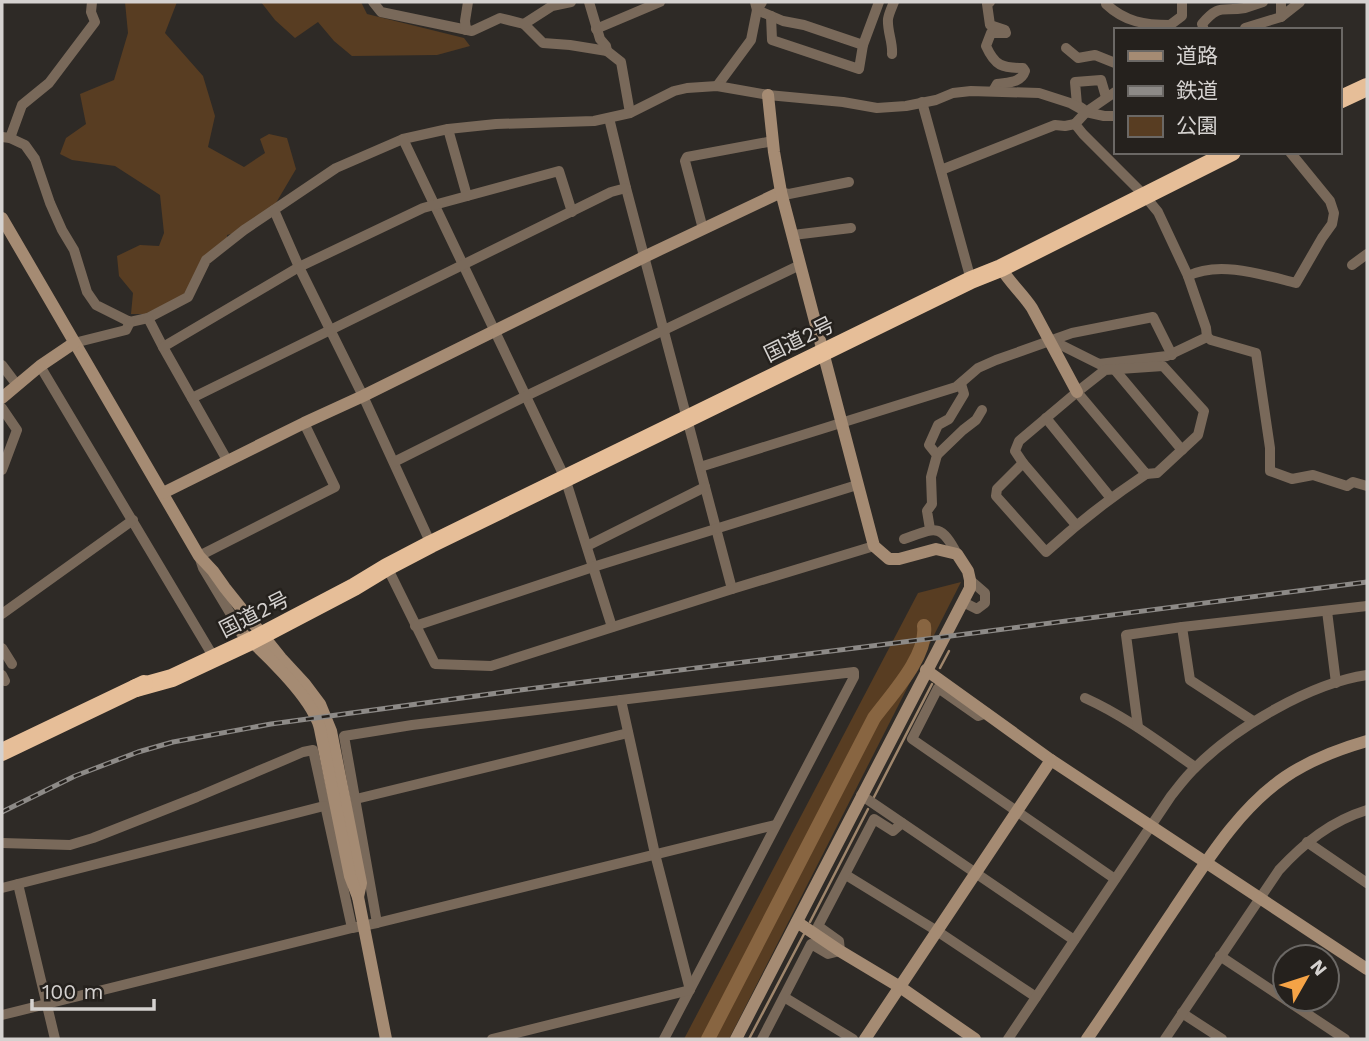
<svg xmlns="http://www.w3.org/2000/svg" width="1369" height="1041" font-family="'Work Sans','Noto Sans JP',sans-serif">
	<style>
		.green { fill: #583d22 }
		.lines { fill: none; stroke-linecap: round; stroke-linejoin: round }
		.stream { stroke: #9f866c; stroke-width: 2.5 }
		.river { stroke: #886541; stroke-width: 14 }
		.street { stroke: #79695a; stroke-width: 10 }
		.secondary { stroke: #a58b73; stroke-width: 12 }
		.highway { stroke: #e6be98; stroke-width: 18 }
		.rail-casing { stroke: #8d8a87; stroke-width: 5 }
		.rail { stroke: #25211d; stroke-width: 2.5; stroke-dasharray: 8; stroke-linecap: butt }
		.labels { text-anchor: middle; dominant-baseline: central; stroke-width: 5; stroke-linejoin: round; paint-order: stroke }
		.street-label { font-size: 21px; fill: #d5d2d0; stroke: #25211d }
	</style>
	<rect width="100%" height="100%" fill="#2e2a26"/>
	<g class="green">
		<polygon points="125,2 177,2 165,33 203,76 215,116 208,147 244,167 265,153 260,139 269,134 287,138 296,169 273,208 235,233 227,235 227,241 204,259 183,296 145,314 131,314 133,293 119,276 117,256 140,245 159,246 164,233 160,195 115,166 72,160 60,154 66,138 86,124 80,94 114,80 128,33"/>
		<polygon points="261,2 361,2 367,14 464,38 470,46 437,55 352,56 334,41 318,22 295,38 275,20"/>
		<polygon points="961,582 729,1039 684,1039 918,593"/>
	</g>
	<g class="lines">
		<g class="stream">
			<polyline points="940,668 949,651"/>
			<polyline points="873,799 932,684"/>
			<polyline points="810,922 868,809"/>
			<polyline points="749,1039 804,934"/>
		</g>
		<path class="river" d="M 708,1039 L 874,718 C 891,695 928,656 924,626"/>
		<g class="street">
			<polyline points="373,2 381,12 472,31 500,18 524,24 543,43 570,45 607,51 621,62 630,113"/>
			<polyline points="589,2 600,39 606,46 607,51"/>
			<polyline points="755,2 757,10 783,21 804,25 863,45"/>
			<path d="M 990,2 L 987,4 L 990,25 L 1005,30 L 1006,33 L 991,33 L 986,46 C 995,66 1002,68 1023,68 L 1025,71 C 1021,83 1009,82 997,84 L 993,91"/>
			<path d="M 1106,2 L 1106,4 C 1125,22 1145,25 1170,25 L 1182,16 L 1182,2"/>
			<polyline points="771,16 772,40 859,69 863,45 879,2"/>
			<polyline points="1281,17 1300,2"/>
			<polyline points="524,24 552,6 571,2"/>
			<polyline points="1245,28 1281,17 1281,2"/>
			<polyline points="596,29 660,2"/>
			<polyline points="466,30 465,21 468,2"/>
			<path d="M 1204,30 L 1202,24 C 1220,3 1222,12 1245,8 C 1251,6 1257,4 1263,2"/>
			<polyline points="1066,48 1078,58 1095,55 1115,63"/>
			<path d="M 892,54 C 893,42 887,31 888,19 C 889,13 892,7 894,2"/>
			<polyline points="717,86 751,40 757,10 762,2"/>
			<polyline points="922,102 971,280"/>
			<polyline points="1083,109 1077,105 1075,82 1101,80 1106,97"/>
			<polyline points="609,118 626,188 732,589"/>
			<polyline points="448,129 467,196"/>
			<polyline points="2,137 10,138 25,145 35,159 50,203 62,230 74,250 87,292 96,305 130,322 148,318 188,297 206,260 244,230 336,168 403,139 448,129 496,124 594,121 630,113 674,91 687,88 717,86 768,95 843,102 877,108 906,106 936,100 953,93 971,91 1039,93 1070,103 1086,112 1104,116 1115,116"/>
			<polyline points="10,138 22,105 49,83 95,22 91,12 92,2"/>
			<polyline points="403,139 565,478 612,627"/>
			<polyline points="941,170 1055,125 1065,126 1075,124"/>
			<polyline points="781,192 789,194 849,182"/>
			<polyline points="274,210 299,267 363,396 431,544"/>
			<polyline points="703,229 685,161 687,157 773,141"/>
			<polyline points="793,235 851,228"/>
			<polyline points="1352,265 1367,254"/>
			<path d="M 1188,276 C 1219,260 1264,275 1296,283 L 1322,238 L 1332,224 L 1334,213 L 1330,201 L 1290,152"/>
			<polyline points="148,318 163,347 227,460"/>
			<polyline points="1207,337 1211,340 1256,353 1270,448 1270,471 1292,479 1313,475 1347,486 1353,482 1367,486"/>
			<polyline points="1051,340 1099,364 1167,356 1207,337 1206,328 1188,276 1158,212 1144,195 1083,134 1075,124 1086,112 1115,92"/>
			<polyline points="74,343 126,330 130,322"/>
			<polyline points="163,347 299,267 423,208 559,171 572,212"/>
			<polyline points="2,365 17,385"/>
			<polyline points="40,366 210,651"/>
			<polyline points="1115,370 1182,450"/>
			<polyline points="192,398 611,192 626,188"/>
			<polyline points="2,408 17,430 2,470"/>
			<polyline points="1046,418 1110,497"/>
			<polyline points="937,455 963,430 976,420 982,410"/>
			<polyline points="394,462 526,396 800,265"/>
			<path d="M 1023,463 L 997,489 L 996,496 L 1046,552 C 1078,523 1110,498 1146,474"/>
			<polyline points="700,467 956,387 978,368 996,360 1072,333 1153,317 1172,355"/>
			<polyline points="1076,525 1023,463 1015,451 1019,441 1077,392 1105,370 1163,366 1204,411 1198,435 1157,473 1146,474 1077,392"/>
			<polyline points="930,529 927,511 932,504 931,477 937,455 929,445 938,425 949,419 964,394 961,384"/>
			<path d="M 904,539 C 935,528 940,522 957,554"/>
			<polyline points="587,546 705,487"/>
			<polyline points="387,567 435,664 491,666 732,589 874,546"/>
			<polyline points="963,602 977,609 985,603 985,593 970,580"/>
			<polyline points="1327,611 1336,683"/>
			<polyline points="2,614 133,520"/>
			<polyline points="415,626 593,567 857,485"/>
			<polyline points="1182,627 1190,680 1253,721"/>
			<polyline points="242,633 203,568 199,556 335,487 304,423"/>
			<polyline points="2,648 12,664"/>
			<polyline points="2,675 5,681"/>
			<path d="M 1085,698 C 1125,716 1159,742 1195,767"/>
			<polyline points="987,713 978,716 938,688 912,739 1115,879"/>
			<polyline points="1138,727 1126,635 1182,627 1367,606"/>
			<polyline points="861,795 1074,940"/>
			<polyline points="356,799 628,733"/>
			<polyline points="1307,842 1367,883"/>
			<polyline points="2,843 70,845 93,838 197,797 303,752 313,750 352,928 377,923 344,736 412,725 854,672 854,677 664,1039"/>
			<polyline points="846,875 937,931 1036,997"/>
			<polyline points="18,884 55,1039"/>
			<polyline points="2,888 324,806"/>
			<polyline points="377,923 775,825"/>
			<polyline points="1220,956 1345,1039"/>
			<polyline points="784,997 853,1039"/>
			<polyline points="1182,1013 1222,1039"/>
			<polyline points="2,1015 352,928"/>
			<polyline points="492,1039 690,990 655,854 621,700"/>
			<polyline points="762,1039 811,944 828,954 840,951 839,941 818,926 874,819 893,831 902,823"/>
			<path d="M 1008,1039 L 1171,796 C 1179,786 1187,775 1196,767 C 1236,727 1311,683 1367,675"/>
			<path d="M 1165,1039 L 1279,870 C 1304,843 1331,821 1367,810"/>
		</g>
		<g class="secondary">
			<polyline points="2,218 199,556 213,571 225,588 281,658 305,684 320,704 331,731 361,883 358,897"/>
			<path d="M 1001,268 C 1010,283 1022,293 1032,308 L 1077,392"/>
			<polyline points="2,398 40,366 74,343"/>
			<polyline points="163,493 304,423 363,396 644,257 781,192"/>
			<path d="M 242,633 C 264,652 305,692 316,718 C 319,723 320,728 321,734 L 350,876 L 358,897 L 386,1039"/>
			<polyline points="926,670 1051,760 1367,969"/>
			<polyline points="797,922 840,951 900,987 975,1039"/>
			<polyline points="736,1039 970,588 970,580 968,571 957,554 936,549 899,559 889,559 874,546 781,192 774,152 768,95"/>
			<polyline points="865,1039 1051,760"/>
			<path d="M 1087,1039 C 1116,997 1144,954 1173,911 C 1205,864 1237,810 1285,777 C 1310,760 1339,749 1367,741"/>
		</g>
		<g class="highway">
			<polyline points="1339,100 1367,87"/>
			<polyline points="136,688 172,678 251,641 354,587 387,567 431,544 971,280 1001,268 1232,152"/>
			<polyline points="2,752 144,684"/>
		</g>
		<g class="rail-casing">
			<polyline id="rail" points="2,812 75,776 138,752 173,742 271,724 520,690 943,637 1367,582"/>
		</g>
		<use href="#rail" class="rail"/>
	</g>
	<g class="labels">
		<g class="street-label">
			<text transform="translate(799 339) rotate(-26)">国道2号</text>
			<text transform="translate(254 614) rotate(-27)">国道2号</text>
		</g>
	</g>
	<rect width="1369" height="1041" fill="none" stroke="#d5d2d0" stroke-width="7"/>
	<rect x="1114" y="28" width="228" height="126" fill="#25211d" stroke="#6b6865" stroke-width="2"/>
	<rect x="1128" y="51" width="35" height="10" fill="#a58b73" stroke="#6b6865" stroke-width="2"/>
	<text x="1176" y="63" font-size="21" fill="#d5d2d0">道路</text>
	<rect x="1128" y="86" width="35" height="10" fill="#8d8a87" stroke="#6b6865" stroke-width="2"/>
	<text x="1176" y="98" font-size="21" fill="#d5d2d0">鉄道</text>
	<rect x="1128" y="116" width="35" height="21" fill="#583d22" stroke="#6b6865" stroke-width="2"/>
	<text x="1176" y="133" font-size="21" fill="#d5d2d0">公園</text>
	<g transform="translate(1306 978) rotate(51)"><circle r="33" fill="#25211d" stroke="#6b6865" stroke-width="2"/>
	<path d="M0-5L12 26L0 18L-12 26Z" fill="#f5a346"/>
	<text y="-10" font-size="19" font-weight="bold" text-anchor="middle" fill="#d5d2d0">N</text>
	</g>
	<path d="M32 999v10h122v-10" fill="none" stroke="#d5d2d0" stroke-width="3.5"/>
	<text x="42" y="999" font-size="21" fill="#d5d2d0" stroke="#25211d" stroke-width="5" paint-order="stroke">100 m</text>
</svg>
